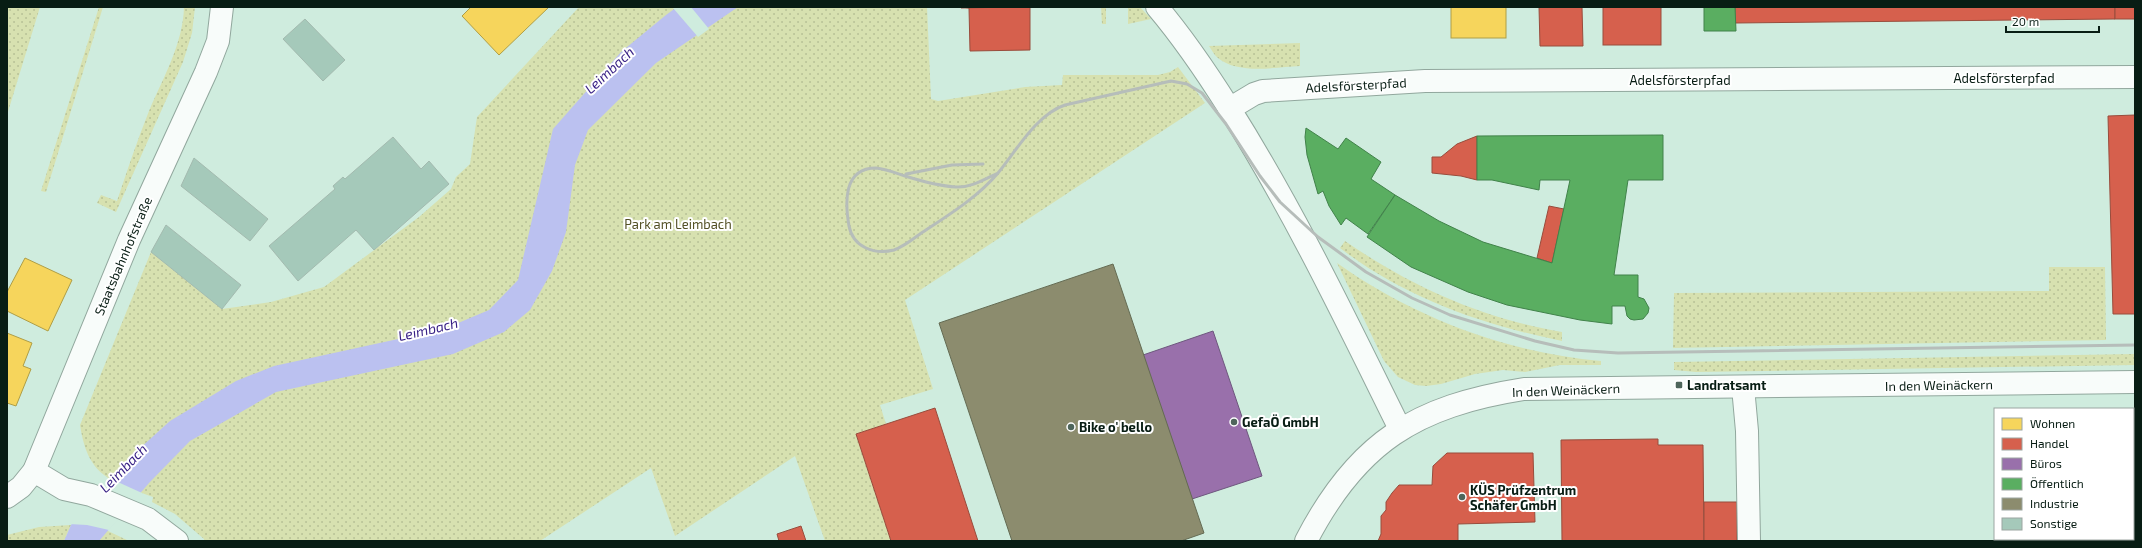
<svg xmlns="http://www.w3.org/2000/svg" width="2142" height="548" font-family="'Exo 2',sans-serif">
	<style>
		.grass { fill: url(#grass-dots) }
		.water { fill: #bbc1f0 }
		.pier { fill: #cfecde }
		.homes { fill: #f6d55c; stroke: #af9e46 }
		.shops { fill: #d6604d; stroke: #984c3c }
		.offices { fill: #9970ab; stroke: #6e577e }
		.public { fill: #5aae61; stroke: #41824a }
		.industry { fill: #8c8c6e; stroke: #646b53 }
		.building { fill: #a5c9ba; stroke: #a3baaf }
		.lines { fill: none; stroke-linecap: round; stroke-linejoin: round }
		.minor-casing { stroke: #91a79d; stroke-width: 24 }
		.minor { stroke: #f8fcfa; stroke-width: 22 }
		.rail { stroke: #b6bdba; stroke-width: 3 }
		.poi-dot { fill: #4e655b; stroke: #fff; stroke-width: 1.5 }
		.labels { text-anchor: middle; dominant-baseline: central; stroke-width: 4; stroke-linejoin: round; paint-order: stroke }
		.street-label { font-size: 13px; fill: #081d14; stroke: #fff }
		.park-label { font-size: 13px; fill: #535025; stroke: #fff }
		.poi-label { font-size: 13px; font-weight: bold; fill: #081d14; stroke: #fff; text-anchor: start }
		.water-label { font-size: 14px; font-style: italic; fill: #371f84; stroke: #fff }
	</style>
	<defs>
		<pattern id="grass-dots" width="8" height="8" patternUnits="userSpaceOnUse"><rect width="8" height="8" fill="#d7e1b0"/><path d="M2 2h.1M6 6h.1" fill="none" stroke="#b7c196" stroke-width="1.8" stroke-linecap="round"/></pattern>
	</defs>
	<rect width="100%" height="100%" fill="#cfecde"/>
	<g class="grass">
		<polygon points="7,7 40,7 7,115"/>
		<polygon points="99,7 103,7 46,192 41,191"/>
		<path d="M 184,7 L 195,7 L 192,33 L 183,62 L 116,212 L 97,203 L 101,195 L 117,201 C 127,171 137,141 149,111 C 163,78 183,44 184,7 Z"/>
		<path d="M 579,7 L 927,7 L 931,99 L 938,101 L 1025,87 L 1062,85 L 1063,75 L 1158,75 L 1170,72 L 1178,67 L 1205,103 L 905,300 L 933,389 L 880,405 L 886,424 L 856,434 L 891,541 L 825,541 L 795,456 L 675,536 L 651,468 L 540,541 L 204,541 L 204,539 L 175,514 L 152,502 L 153,497 C 108,480 88,476 80,425 L 151,252 L 222,309 L 271,302 L 324,287 L 419,217 L 451,189 L 456,177 L 470,164 L 477,117 Z"/>
		<polygon points="1101,7 1106,7 1106,24 1102,24"/>
		<polygon points="1128,7 1140,7 1151,19 1128,24"/>
		<path d="M 1300,43 L 1300,66 C 1276,67 1239,75 1218,58 C 1214,55 1212,50 1209,46 Z"/>
		<path d="M 1345,241 C 1412,287 1481,318 1562,332 L 1562,341 C 1483,325 1405,298 1340,248 Z"/>
		<path d="M 1337,263 C 1413,317 1507,353 1601,361 L 1601,365 L 1560,365 L 1525,372 L 1503,370 L 1475,374 L 1441,384 L 1426,386 L 1415,385 L 1398,377 L 1384,361 Z"/>
		<polygon points="2049,267 2105,267 2106,340 1673,348 1674,293 2049,291"/>
		<polygon points="2135,354 2135,365 1696,372 1674,370 1674,362"/>
		<polygon points="71,525 64,541 7,541 7,535 39,527"/>
		<polygon points="106,530 129,541 99,541"/>
	</g>
	<polygon class="water" points="677,7 738,7 656,63 588,130 575,165 566,232 552,271 530,310 504,332 453,354 276,392 190,441 149,483 99,541 64,541 71,525 138,450 170,421 236,381 274,366 444,329 489,310 518,280 553,129 621,52 666,15"/>
	<g class="pier">
		<polygon points="691,7 709,29 698,37 673,8"/>
		<polygon points="109,478 142,493 109,530 87,525 69,524"/>
	</g>
	<g class="homes">
		<polygon points="471,7 549,7 499,55 462,16"/>
		<rect x="1451" y="7" width="55" height="31"/>
		<polygon points="25,258 72,280 48,331 7,311 7,292"/>
		<polygon points="7,333 32,343 23,366 31,369 16,406 7,403"/>
	</g>
	<g class="shops">
		<polygon points="961,7 1030,7 1030,50 970,51 969,8"/>
		<polygon points="961,7 1013,7 961,8"/>
		<polygon points="1539,7 1582,7 1583,46 1540,46"/>
		<rect x="1603" y="7" width="58" height="38"/>
		<polygon points="1735,7 2115,7 2115,19 1735,23"/>
		<rect x="2115" y="7" width="20" height="12"/>
		<polygon points="2135,115 2135,314 2113,314 2108,116"/>
		<polygon points="1477,136 1477,180 1461,176 1432,173 1432,157 1441,157 1457,144"/>
		<polygon points="1549,206 1564,209 1552,263 1537,258"/>
		<polygon points="935,408 978,541 891,541 856,434"/>
		<polygon points="1658,439 1658,445 1703,445 1704,541 1562,541 1561,440"/>
		<polygon points="1447,453 1533,453 1535,522 1458,524 1458,541 1378,541 1381,534 1381,516 1386,510 1386,502 1392,493 1399,485 1432,485 1433,466"/>
		<rect x="1704" y="502" width="33" height="39"/>
		<polygon points="801,526 806,541 779,541 777,534"/>
	</g>
	<polygon class="offices" points="1213,331 1262,476 1192,499 1143,355"/>
	<g class="public">
		<polygon points="1704,7 1735,7 1736,31 1704,31"/>
		<polygon points="1306,128 1338,149 1346,138 1381,162 1371,179 1395,195 1368,234 1346,218 1341,225 1329,206 1323,191 1318,194 1307,155 1305,137"/>
		<polygon points="1663,135 1663,180 1628,180 1614,275 1638,275 1638,297 1644,299 1649,308 1648,313 1643,319 1634,320 1630,319 1627,316 1625,306 1612,306 1612,324 1580,320 1507,305 1468,292 1411,267 1367,237 1395,195 1439,221 1483,242 1552,263 1570,180 1540,180 1539,190 1492,180 1477,180 1477,136"/>
	</g>
	<polygon class="industry" points="1113,264 1204,533 1181,541 1012,541 939,323"/>
	<g class="building">
		<polygon points="305,19 345,60 323,81 283,39"/>
		<polygon points="393,137 421,169 429,161 449,184 374,250 356,230 298,281 269,246 335,189 333,186 343,177 345,179"/>
		<polygon points="194,158 268,219 250,241 181,186"/>
		<polygon points="166,225 241,285 222,309 151,252"/>
	</g>
	<g class="lines">
		<g class="minor-casing">
			<g id="minor">
				<path d="M 1157,7 C 1184,39 1207,73 1229,108 C 1294,211 1346,320 1400,429"/>
				<polyline points="1229,109 1254,94 1263,91 1425,81 2135,77"/>
				<polyline points="1743,387 1747,431 1749,541"/>
				<polyline points="34,471 64,489 91,495 148,519 177,541"/>
				<polyline points="7,497 21,487 34,471 129,240 206,72 218,41 222,7"/>
				<path d="M 1306,541 C 1357,442 1416,406 1524,389 L 2135,382"/>
			</g>
		</g>
		<use href="#minor" class="minor"/>
		<g class="rail">
			<path d="M 998,173 C 985,179 971,188 956,187 C 939,186 921,181 905,176 C 896,173 886,169 876,168 C 843,168 845,203 849,226 C 853,247 874,255 894,250 C 903,247 912,240 920,234 C 947,216 977,198 998,173 C 1016,151 1037,114 1065,105 L 1171,81 L 1187,84 L 1202,93 L 1226,124 L 1260,176 L 1280,202 L 1318,237 L 1366,272 L 1412,298 L 1450,315 L 1535,341 L 1574,350 L 1618,353 L 2135,345"/>
			<polyline points="906,174 952,165 983,164"/>
		</g>
	</g>
	<g class="poi-dot">
		<rect x="1675" y="381" width="8" height="8" rx="2"/>
		<circle cx="1234" cy="422" r="4"/>
		<circle cx="1071" cy="427" r="4"/>
		<circle cx="1462" cy="497" r="4"/>
	</g>
	<g class="labels">
		<g class="street-label">
			<text x="2004" y="78">Adelsförsterpfad</text>
			<text x="1680" y="80">Adelsförsterpfad</text>
			<text transform="translate(1356 85) rotate(-3)">Adelsförsterpfad</text>
			<text transform="translate(123 256) rotate(-67)">Staatsbahnhofstraße</text>
			<text transform="translate(1939 385) rotate(-1)">In den Weinäckern</text>
			<text transform="translate(1566 390) rotate(-2)">In den Weinäckern</text>
		</g>
		<g class="park-label">
			<text x="678" y="224">Park am Leimbach</text>
		</g>
		<g class="poi-label">
			<text x="1687" y="385">Landratsamt</text>
			<text x="1242" y="422">GefaÖ GmbH</text>
			<text x="1079" y="427">Bike o' bello</text>
			<text x="1470" y="490">KÜS Prüfzentrum<tspan x="1470" dy="15">Schäfer GmbH</tspan></text>
		</g>
		<g class="water-label">
			<text transform="translate(609 70) rotate(-43)">Leimbach</text>
			<text transform="translate(428 329) rotate(-13)">Leimbach</text>
			<text transform="translate(123 468) rotate(-46)">Leimbach</text>
		</g>
	</g>
	<rect width="2142" height="548" fill="none" stroke="#081d14" stroke-width="16"/>
	<rect x="1994" y="408" width="140" height="132" fill="#ffffff" stroke="#9ca5a1"/>
	<rect x="2002" y="418" width="20" height="12" fill="#f6d55c" stroke="#9ca5a1"/>
	<text x="2030" y="428" font-size="12" fill="#081d14">Wohnen</text>
	<rect x="2002" y="438" width="20" height="12" fill="#d6604d" stroke="#9ca5a1"/>
	<text x="2030" y="448" font-size="12" fill="#081d14">Handel</text>
	<rect x="2002" y="458" width="20" height="12" fill="#9970ab" stroke="#9ca5a1"/>
	<text x="2030" y="468" font-size="12" fill="#081d14">Büros</text>
	<rect x="2002" y="478" width="20" height="12" fill="#5aae61" stroke="#9ca5a1"/>
	<text x="2030" y="488" font-size="12" fill="#081d14">Öffentlich</text>
	<rect x="2002" y="498" width="20" height="12" fill="#8c8c6e" stroke="#9ca5a1"/>
	<text x="2030" y="508" font-size="12" fill="#081d14">Industrie</text>
	<rect x="2002" y="518" width="20" height="12" fill="#a5c9ba" stroke="#9ca5a1"/>
	<text x="2030" y="528" font-size="12" fill="#081d14">Sonstige</text>
	<path d="M2006 26v6h93v-6" fill="none" stroke="#081d14" stroke-width="2"/>
	<text x="2012" y="26" font-size="12" fill="#081d14" stroke="#ffffff" stroke-width="3" paint-order="stroke">20 m</text>
</svg>
